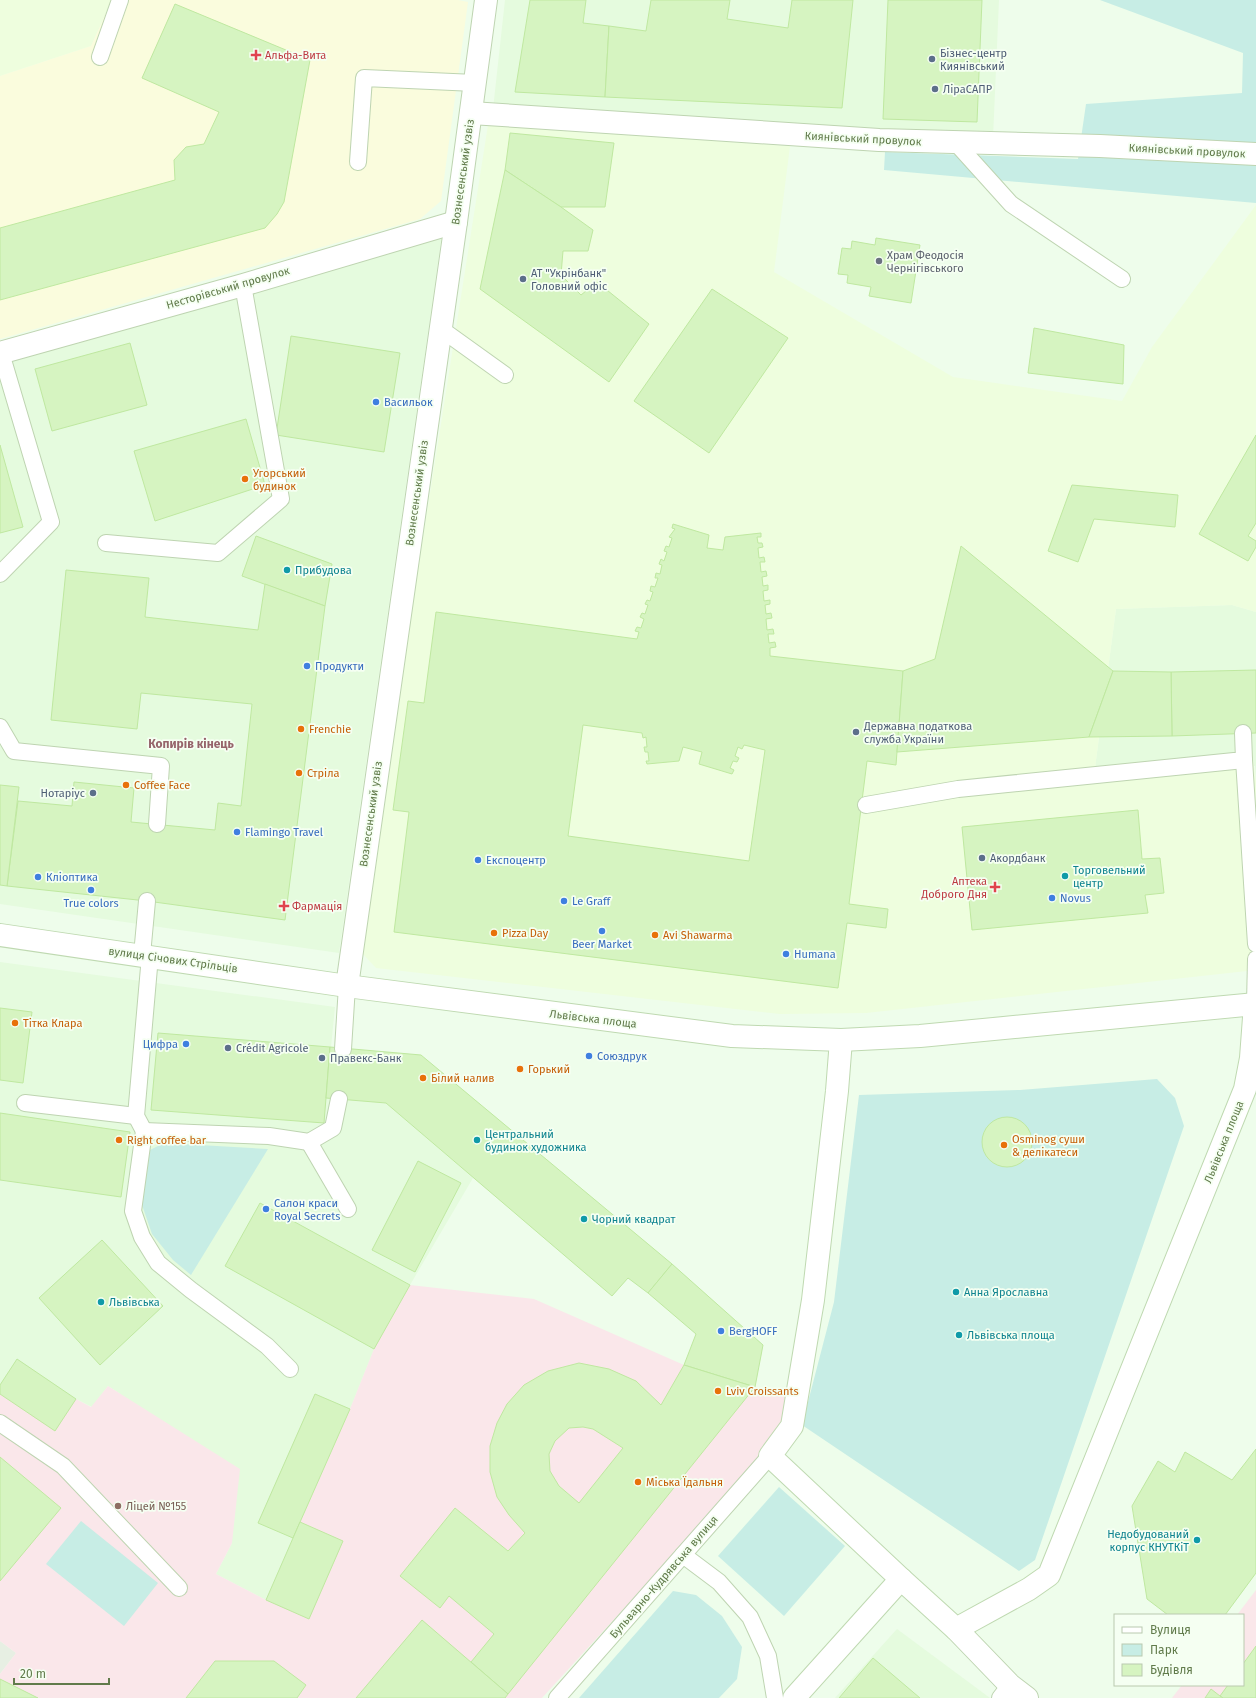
<svg xmlns="http://www.w3.org/2000/svg" width="1256" height="1698" font-family="'Fira Sans',sans-serif">
	<style>
		.residential { fill: #e5fbde }
		.commercial { fill: #eefede }
		.industrial { fill: #e7efe3 }
		.education { fill: #fae7ea }
		.medical { fill: #fafcdd }
		.green { fill: #c7ede5 }
		.building { fill: #d6f4c1; stroke: #bfe8a0; fill-rule: evenodd }
		.lines { fill: none; stroke-linecap: round; stroke-linejoin: round }
		.service-casing { stroke: #bed4b1; stroke-width: 18 }
		.minor-casing { stroke: #bed4b1; stroke-width: 24 }
		.tertiary-casing { stroke: #bed4b1; stroke-width: 24 }
		.secondary-casing { stroke: #bfd9b1; stroke-width: 24 }
		.service { stroke: #fff; stroke-width: 16 }
		.minor { stroke: #fff; stroke-width: 22 }
		.tertiary { stroke: #fff; stroke-width: 22 }
		.secondary { stroke: #fff; stroke-width: 22 }
		.health-dot { fill: #e0444e; stroke: #f5fff2; stroke-width: 1.5 }
		.service-dot { fill: #5c6f8a; stroke: #f5fff2; stroke-width: 1.5 }
		.worship-dot { fill: #6b7280; stroke: #f5fff2; stroke-width: 1.5 }
		.shop-dot { fill: #3f7fe0; stroke: #f5fff2; stroke-width: 1.5 }
		.food-dot { fill: #e8710a; stroke: #f5fff2; stroke-width: 1.5 }
		.culture-dot { fill: #0f9aa8; stroke: #f5fff2; stroke-width: 1.5 }
		.education-dot { fill: #8d6e63; stroke: #f5fff2; stroke-width: 1.5 }
		.labels { text-anchor: middle; dominant-baseline: central; stroke-width: 3.5; stroke-linejoin: round; paint-order: stroke }
		.service-label { font-size: 11px; fill: #4e5e75; stroke: #f5fff2; text-anchor: start }
		.health-label { font-size: 11px; fill: #be3a42; stroke: #f5fff2; text-anchor: start }
		.street-label { font-size: 11px; fill: #617b4b; stroke: #f5fff2 }
		.worship-label { font-size: 11px; fill: #5b616d; stroke: #f5fff2; text-anchor: start }
		.shop-label { font-size: 11px; fill: #366cbe; stroke: #f5fff2; text-anchor: start }
		.food-label { font-size: 11px; fill: #c56008; stroke: #f5fff2; text-anchor: start }
		.culture-label { font-size: 11px; fill: #0d838f; stroke: #f5fff2; text-anchor: start }
		.education-label { font-size: 11px; fill: #785e54; stroke: #f5fff2; text-anchor: start }
		.neighbourhood-label { font-size: 12px; font-weight: bold; fill: #96646b; stroke: #f5fff2 }
	</style>
	<rect width="100%" height="100%" fill="#eefdeb"/>
	<g class="residential">
		<polygon points="505,0 999,0 993,138 493,109"/>
		<polygon points="442,234 339,953 0,904 0,359"/>
		<polygon points="1232,605 1256,612 1256,781 1255,766 1095,768 1116,609"/>
		<polygon points="0,962 335,1007 326,1098 386,1103 473,1178 410,1285 374,1349 350,1409 266,1600 216,1574 232,1543 119,1393 108,1386 92,1407 76,1399 0,1386"/>
		<polygon points="897,1629 990,1698 835,1698"/>
	</g>
	<g class="commercial">
		<polygon points="0,0 112,0 91,46 0,76"/>
		<polygon points="488,125 790,146 774,272 953,377 1122,401 1152,347 1256,205 1256,612 1232,605 1116,609 1095,768 1252,753 1256,781 1256,970 866,1013 780,1014 376,968 362,953 389,754"/>
	</g>
	<polygon class="industrial" points="0,1641 16,1653 0,1674"/>
	<g class="education">
		<polygon points="410,1285 534,1299 684,1365 789,1397 785,1428 758,1462 542,1698 38,1698 0,1679 0,1674 16,1653 0,1641 0,1386 76,1399 91,1407 108,1386 240,1469 232,1543 216,1574 266,1600 350,1409 374,1349"/>
		<polygon points="1256,1590 1256,1698 1172,1698 1182,1685 1243,1685 1243,1615 1237,1615"/>
	</g>
	<polygon class="medical" points="112,0 458,0 468,2 441,201 420,219 0,339 0,76 91,46"/>
	<g class="green">
		<polygon points="1100,0 1256,0 1256,203 884,170 885,152 1078,159 1086,104 1242,93 1243,53"/>
		<polygon points="1157,1079 1175,1098 1184,1126 1035,1560 1019,1571 802,1425 834,1302 859,1095 1020,1090"/>
		<polygon points="164,1143 268,1149 191,1275 173,1260 152,1234 142,1205 150,1150"/>
		<polygon points="779,1487 845,1546 784,1616 718,1556"/>
		<polygon points="81,1521 158,1583 124,1626 46,1564"/>
		<polygon points="673,1591 696,1595 722,1616 742,1647 737,1679 719,1698 579,1698"/>
	</g>
	<g class="building">
		<polygon points="530,0 586,0 583,23 609,26 605,97 515,92"/>
		<polygon points="651,0 730,0 727,19 788,28 792,0 853,0 842,108 605,97 609,26 646,31"/>
		<polygon points="888,0 982,0 977,122 883,119"/>
		<polygon points="175,4 310,60 284,202 277,214 265,228 0,300 0,228 175,180 174,160 186,147 204,144 219,112 142,78"/>
		<polygon points="510,133 614,143 605,207 561,207 505,170"/>
		<polygon points="505,170 561,207 593,230 588,251 563,251 561,275 581,295 597,282 649,324 609,382 480,289"/>
		<polygon points="876,238 920,245 911,303 869,296 871,287 847,283 848,275 838,274 842,248 851,249 852,241 875,245"/>
		<polygon points="712,289 788,338 709,453 634,401"/>
		<polygon points="1034,328 1124,345 1123,384 1028,373"/>
		<polygon points="291,336 400,353 384,452 276,435"/>
		<polygon points="130,343 147,405 52,431 35,369"/>
		<polygon points="246,419 265,485 155,521 134,451"/>
		<polygon points="1256,435 1256,523 1248,536 1256,541 1256,547 1248,561 1199,534"/>
		<polygon points="0,445 23,527 0,533"/>
		<polygon points="1072,485 1178,495 1175,527 1094,519 1078,562 1048,551"/>
		<path d="M 673,524 L 709,535 L 707,548 L 723,550 L 725,537 L 761,533 L 761,537 L 757,537 L 758,543 L 762,543 L 763,547 L 758,548 L 759,558 L 764,557 L 765,562 L 760,562 L 761,572 L 766,571 L 767,576 L 762,577 L 763,586 L 768,585 L 768,590 L 763,591 L 764,601 L 770,600 L 770,604 L 765,605 L 766,614 L 771,613 L 772,618 L 766,619 L 767,630 L 773,629 L 774,634 L 768,634 L 769,643 L 775,642 L 776,647 L 770,648 L 770,656 L 903,671 L 896,765 L 867,761 L 849,904 L 888,909 L 886,928 L 847,923 L 838,988 L 394,932 L 409,812 L 393,810 L 408,701 L 424,703 L 436,612 L 637,639 L 639,632 L 635,631 L 637,627 L 641,628 L 644,619 L 640,617 L 642,613 L 645,614 L 648,605 L 645,604 L 647,600 L 650,601 L 653,592 L 650,591 L 651,586 L 655,587 L 658,578 L 655,578 L 656,573 L 660,574 L 662,565 L 659,564 L 661,559 L 664,561 L 667,552 L 664,551 L 666,546 L 669,547 L 672,538 L 669,537 L 675,529 L 672,528 ZM 583,725 L 642,733 L 643,738 L 646,737 L 647,747 L 644,747 L 645,752 L 648,752 L 649,761 L 646,761 L 647,764 L 679,761 L 683,747 L 702,752 L 699,764 L 732,774 L 734,770 L 730,768 L 733,761 L 737,762 L 739,758 L 735,756 L 738,747 L 742,749 L 744,745 L 765,750 L 749,861 L 568,836 Z"/>
		<polygon points="256,536 332,564 325,606 242,576"/>
		<polygon points="961,546 1113,671 1089,737 897,752 903,671 935,659"/>
		<polygon points="66,570 149,578 145,617 258,630 265,584 325,606 285,920 147,901 7,886 18,801 72,806 74,782 134,788 131,822 215,830 218,803 241,806 252,704 141,693 137,729 51,720"/>
		<polygon points="1256,670 1256,733 1172,736 1171,672"/>
		<polygon points="1113,671 1171,672 1172,736 1089,737"/>
		<polygon points="0,785 19,787 7,886 0,885"/>
		<polygon points="1138,810 1142,859 1160,858 1164,893 1145,895 1148,913 972,930 962,827"/>
		<polygon points="0,1008 32,1012 23,1083 0,1080"/>
		<polygon points="158,1033 330,1047 324,1123 151,1110"/>
		<polygon points="330,1047 421,1055 672,1264 648,1293 628,1278 612,1296 386,1103 326,1098"/>
		<polygon points="0,1113 130,1132 121,1197 0,1180"/>
		<circle cx="1007" cy="1142" r="25"/>
		<polygon points="418,1161 461,1183 415,1272 372,1250"/>
		<polygon points="260,1203 410,1285 374,1349 225,1266"/>
		<polygon points="102,1240 163,1306 100,1365 39,1298"/>
		<polygon points="672,1264 763,1345 755,1387 684,1365 696,1334 648,1293"/>
		<polygon points="17,1359 76,1399 55,1431 0,1394 0,1385"/>
		<path d="M 579,1363 L 609,1369 L 636,1381 L 661,1405 L 684,1365 L 755,1387 L 508,1694 L 471,1662 L 494,1634 L 449,1596 L 440,1608 L 400,1576 L 455,1508 L 508,1551 L 525,1533 L 509,1515 L 497,1497 L 490,1472 L 490,1446 L 497,1423 L 507,1404 L 524,1385 L 548,1371 ZM 583,1427 L 593,1429 L 623,1448 L 579,1503 L 559,1486 L 550,1471 L 549,1454 L 555,1441 L 569,1428 Z"/>
		<polygon points="315,1394 350,1409 293,1538 258,1523"/>
		<polygon points="1256,1449 1256,1573 1225,1615 1168,1615 1147,1599 1132,1506 1158,1461 1175,1472 1185,1452 1232,1480"/>
		<polygon points="0,1457 61,1508 0,1581"/>
		<polygon points="300,1522 343,1541 309,1619 266,1600"/>
		<polygon points="422,1620 508,1694 505,1698 356,1698"/>
		<polygon points="1256,1646 1256,1698 1223,1698 1220,1696 1228,1685 1243,1685 1243,1664"/>
		<polygon points="873,1658 920,1698 839,1698"/>
		<polygon points="215,1661 274,1661 306,1685 297,1698 186,1698"/>
		<polygon points="0,1679 38,1698 0,1698"/>
		<polygon points="1211,1689 1220,1696 1223,1698 1205,1698"/>
	</g>
	<g class="lines">
		<g class="service-casing">
			<g id="service">
				<polyline points="100,57 120,0"/>
				<polyline points="956,143 1011,204 1122,279"/>
				<polyline points="358,162 364,78 475,83"/>
				<polyline points="441,329 505,375"/>
				<polyline points="106,543 218,553 281,499 243,285"/>
				<polyline points="0,574 51,522 1,353"/>
				<polyline points="0,727 14,751 161,766 157,824"/>
				<polyline points="1244,760 1256,944"/>
				<polyline points="866,805 958,789 1244,760 1243,733"/>
				<polyline points="142,955 147,901"/>
				<polyline points="1255,1004 1256,959"/>
				<polyline points="343,1049 347,986"/>
				<polyline points="25,1103 136,1116"/>
				<polyline points="144,1131 136,1116 150,956"/>
				<polyline points="309,1142 348,1209"/>
				<polyline points="290,1369 267,1346 191,1290 158,1263 142,1237 133,1211 144,1131 269,1136 309,1142 333,1128 339,1099"/>
				<polyline points="0,1423 63,1466 179,1588"/>
				<polyline points="683,1555 719,1582 750,1617 768,1656 775,1698"/>
				<polyline points="557,1698 770,1456"/>
				<polyline points="1000,1698 1010,1685"/>
			</g>
		</g>
		<g class="minor-casing">
			<g id="minor">
				<polyline points="471,113 879,140 1100,146 1256,154"/>
				<polyline points="0,353 243,285 456,222"/>
				<polyline points="347,986 456,222 486,0"/>
			</g>
		</g>
		<g class="tertiary-casing">
			<polyline id="tertiary" points="956,1629 1010,1685 1027,1698"/>
		</g>
		<g class="secondary-casing">
			<g id="secondary">
				<polyline points="0,935 347,986 732,1036 841,1040 920,1036 1256,1004"/>
				<polyline points="841,1040 837,1091 813,1300 792,1426 770,1456 901,1579 956,1629 1029,1589 1049,1575 1245,1089 1251,1058 1255,1004"/>
				<polyline points="794,1698 901,1579"/>
			</g>
		</g>
		<use href="#service" class="service"/>
		<use href="#minor" class="minor"/>
		<use href="#tertiary" class="tertiary"/>
		<use href="#secondary" class="secondary"/>
	</g>
	<g class="health-dot">
		<path d="M254 49h4v4h4v4h-4v4h-4v-4h-4v-4h4z"/>
		<path d="M993 881h4v4h4v4h-4v4h-4v-4h-4v-4h4z"/>
		<path d="M282 900h4v4h4v4h-4v4h-4v-4h-4v-4h4z"/>
	</g>
	<g class="service-dot">
		<circle cx="932" cy="59" r="4"/>
		<circle cx="935" cy="89" r="4"/>
		<circle cx="523" cy="279" r="4"/>
		<circle cx="856" cy="732" r="4"/>
		<circle cx="93" cy="793" r="4"/>
		<circle cx="982" cy="858" r="4"/>
		<circle cx="228" cy="1048" r="4"/>
		<circle cx="322" cy="1058" r="4"/>
	</g>
	<circle class="worship-dot" cx="879" cy="261" r="4"/>
	<g class="shop-dot">
		<circle cx="376" cy="402" r="4"/>
		<circle cx="307" cy="666" r="4"/>
		<circle cx="237" cy="832" r="4"/>
		<circle cx="478" cy="860" r="4"/>
		<circle cx="38" cy="877" r="4"/>
		<circle cx="91" cy="890" r="4"/>
		<circle cx="1052" cy="898" r="4"/>
		<circle cx="564" cy="901" r="4"/>
		<circle cx="602" cy="931" r="4"/>
		<circle cx="786" cy="954" r="4"/>
		<circle cx="186" cy="1044" r="4"/>
		<circle cx="589" cy="1056" r="4"/>
		<circle cx="266" cy="1209" r="4"/>
		<circle cx="721" cy="1331" r="4"/>
	</g>
	<g class="food-dot">
		<circle cx="245" cy="479" r="4"/>
		<circle cx="301" cy="729" r="4"/>
		<circle cx="299" cy="773" r="4"/>
		<circle cx="126" cy="785" r="4"/>
		<circle cx="494" cy="933" r="4"/>
		<circle cx="655" cy="935" r="4"/>
		<circle cx="15" cy="1023" r="4"/>
		<circle cx="520" cy="1069" r="4"/>
		<circle cx="423" cy="1078" r="4"/>
		<circle cx="119" cy="1140" r="4"/>
		<circle cx="1004" cy="1145" r="4"/>
		<circle cx="718" cy="1391" r="4"/>
		<circle cx="638" cy="1482" r="4"/>
	</g>
	<g class="culture-dot">
		<circle cx="287" cy="570" r="4"/>
		<circle cx="1065" cy="876" r="4"/>
		<circle cx="477" cy="1140" r="4"/>
		<circle cx="584" cy="1219" r="4"/>
		<circle cx="956" cy="1292" r="4"/>
		<circle cx="101" cy="1302" r="4"/>
		<circle cx="959" cy="1335" r="4"/>
		<circle cx="1197" cy="1540" r="4"/>
	</g>
	<circle class="education-dot" cx="118" cy="1506" r="4"/>
	<g class="labels">
		<g class="service-label">
			<text x="940" y="53">Бізнес-центр<tspan x="940" dy="13">Киянівський</tspan></text>
			<text x="943" y="89">ЛіраСАПР</text>
			<text x="531" y="273">АТ "Укрінбанк"<tspan x="531" dy="13">Головний офіс</tspan></text>
			<text x="864" y="726">Державна податкова<tspan x="864" dy="13">служба України</tspan></text>
			<text x="85" y="793" text-anchor="end">Нотаріус</text>
			<text x="990" y="858">Акордбанк</text>
			<text x="236" y="1048">Crédit Agricole</text>
			<text x="330" y="1058">Правекс-Банк</text>
		</g>
		<g class="health-label">
			<text x="265" y="55">Альфа-Вита</text>
			<text x="987" y="881" text-anchor="end">Аптека<tspan x="987" dy="13">Доброго Дня</tspan></text>
			<text x="292" y="906">Фармація</text>
		</g>
		<g class="street-label">
			<text transform="translate(863 139) rotate(3)">Киянівський провулок</text>
			<text transform="translate(1187 151) rotate(3)">Киянівський провулок</text>
			<text transform="translate(463 172) rotate(-82)">Вознесенський узвіз</text>
			<text transform="translate(228 288) rotate(-16)">Несторівський провулок</text>
			<text transform="translate(417 493) rotate(-82)">Вознесенський узвіз</text>
			<text transform="translate(371 814) rotate(-82)">Вознесенський узвіз</text>
			<text transform="translate(173 960) rotate(8)">вулиця Січових Стрільців</text>
			<text transform="translate(593 1019) rotate(7)">Львівська площа</text>
			<text transform="translate(1224 1142) rotate(-68)">Львівська площа</text>
			<text transform="translate(664 1577) rotate(-49)">Бульварно-Кудрявська вулиця</text>
		</g>
		<g class="worship-label">
			<text x="887" y="255">Храм Феодосія<tspan x="887" dy="13">Чернігівського</tspan></text>
		</g>
		<g class="shop-label">
			<text x="384" y="402">Васильок</text>
			<text x="315" y="666">Продукти</text>
			<text x="245" y="832">Flamingo Travel</text>
			<text x="486" y="860">Експоцентр</text>
			<text x="46" y="877">Кліоптика</text>
			<text x="1060" y="898">Novus</text>
			<text x="572" y="901">Le Graff</text>
			<text x="91" y="903" text-anchor="middle">True colors</text>
			<text x="602" y="944" text-anchor="middle">Beer Market</text>
			<text x="794" y="954">Humana</text>
			<text x="178" y="1044" text-anchor="end">Цифра</text>
			<text x="597" y="1056">Союздрук</text>
			<text x="274" y="1203">Салон краси<tspan x="274" dy="13">Royal Secrets</tspan></text>
			<text x="729" y="1331">BergHOFF</text>
		</g>
		<g class="food-label">
			<text x="253" y="473">Угорський<tspan x="253" dy="13">будинок</tspan></text>
			<text x="309" y="729">Frenchie</text>
			<text x="307" y="773">Стріла</text>
			<text x="134" y="785">Coffee Face</text>
			<text x="502" y="933">Pizza Day</text>
			<text x="663" y="935">Avi Shawarma</text>
			<text x="23" y="1023">Тітка Клара</text>
			<text x="528" y="1069">Горький</text>
			<text x="431" y="1078">Білий налив</text>
			<text x="1012" y="1139">Osminog суши<tspan x="1012" dy="13">&amp; делікатеси</tspan></text>
			<text x="127" y="1140">Right coffee bar</text>
			<text x="726" y="1391">Lviv Croissants</text>
			<text x="646" y="1482">Міська Їдальня</text>
		</g>
		<g class="culture-label">
			<text x="295" y="570">Прибудова</text>
			<text x="1073" y="870">Торговельний<tspan x="1073" dy="13">центр</tspan></text>
			<text x="485" y="1134">Центральний<tspan x="485" dy="13">будинок художника</tspan></text>
			<text x="592" y="1219">Чорний квадрат</text>
			<text x="964" y="1292">Анна Ярославна</text>
			<text x="109" y="1302">Львівська</text>
			<text x="967" y="1335">Львівська площа</text>
			<text x="1189" y="1534" text-anchor="end">Недобудований<tspan x="1189" dy="13">корпус КНУТКіТ</tspan></text>
		</g>
		<g class="education-label">
			<text x="126" y="1506">Ліцей №155</text>
		</g>
		<g class="neighbourhood-label">
			<text x="191" y="744">Копирів кінець</text>
		</g>
	</g>
	<rect x="1114" y="1614" width="130" height="72" fill="#f5fff2" stroke="#bacaaf"/>
	<rect x="1122" y="1627" width="20" height="6" fill="#ffffff" stroke="#bacaaf"/>
	<text x="1150" y="1634" font-size="12" fill="#617b4b">Вулиця</text>
	<rect x="1122" y="1644" width="20" height="12" fill="#c7ede5" stroke="#bacaaf"/>
	<text x="1150" y="1654" font-size="12" fill="#617b4b">Парк</text>
	<rect x="1122" y="1664" width="20" height="12" fill="#d6f4c1" stroke="#bacaaf"/>
	<text x="1150" y="1674" font-size="12" fill="#617b4b">Будівля</text>
	<path d="M14 1678v6h95v-6" fill="none" stroke="#617b4b" stroke-width="2"/>
	<text x="20" y="1678" font-size="12" fill="#617b4b" stroke="#f5fff2" stroke-width="3" paint-order="stroke">20 m</text>
</svg>
